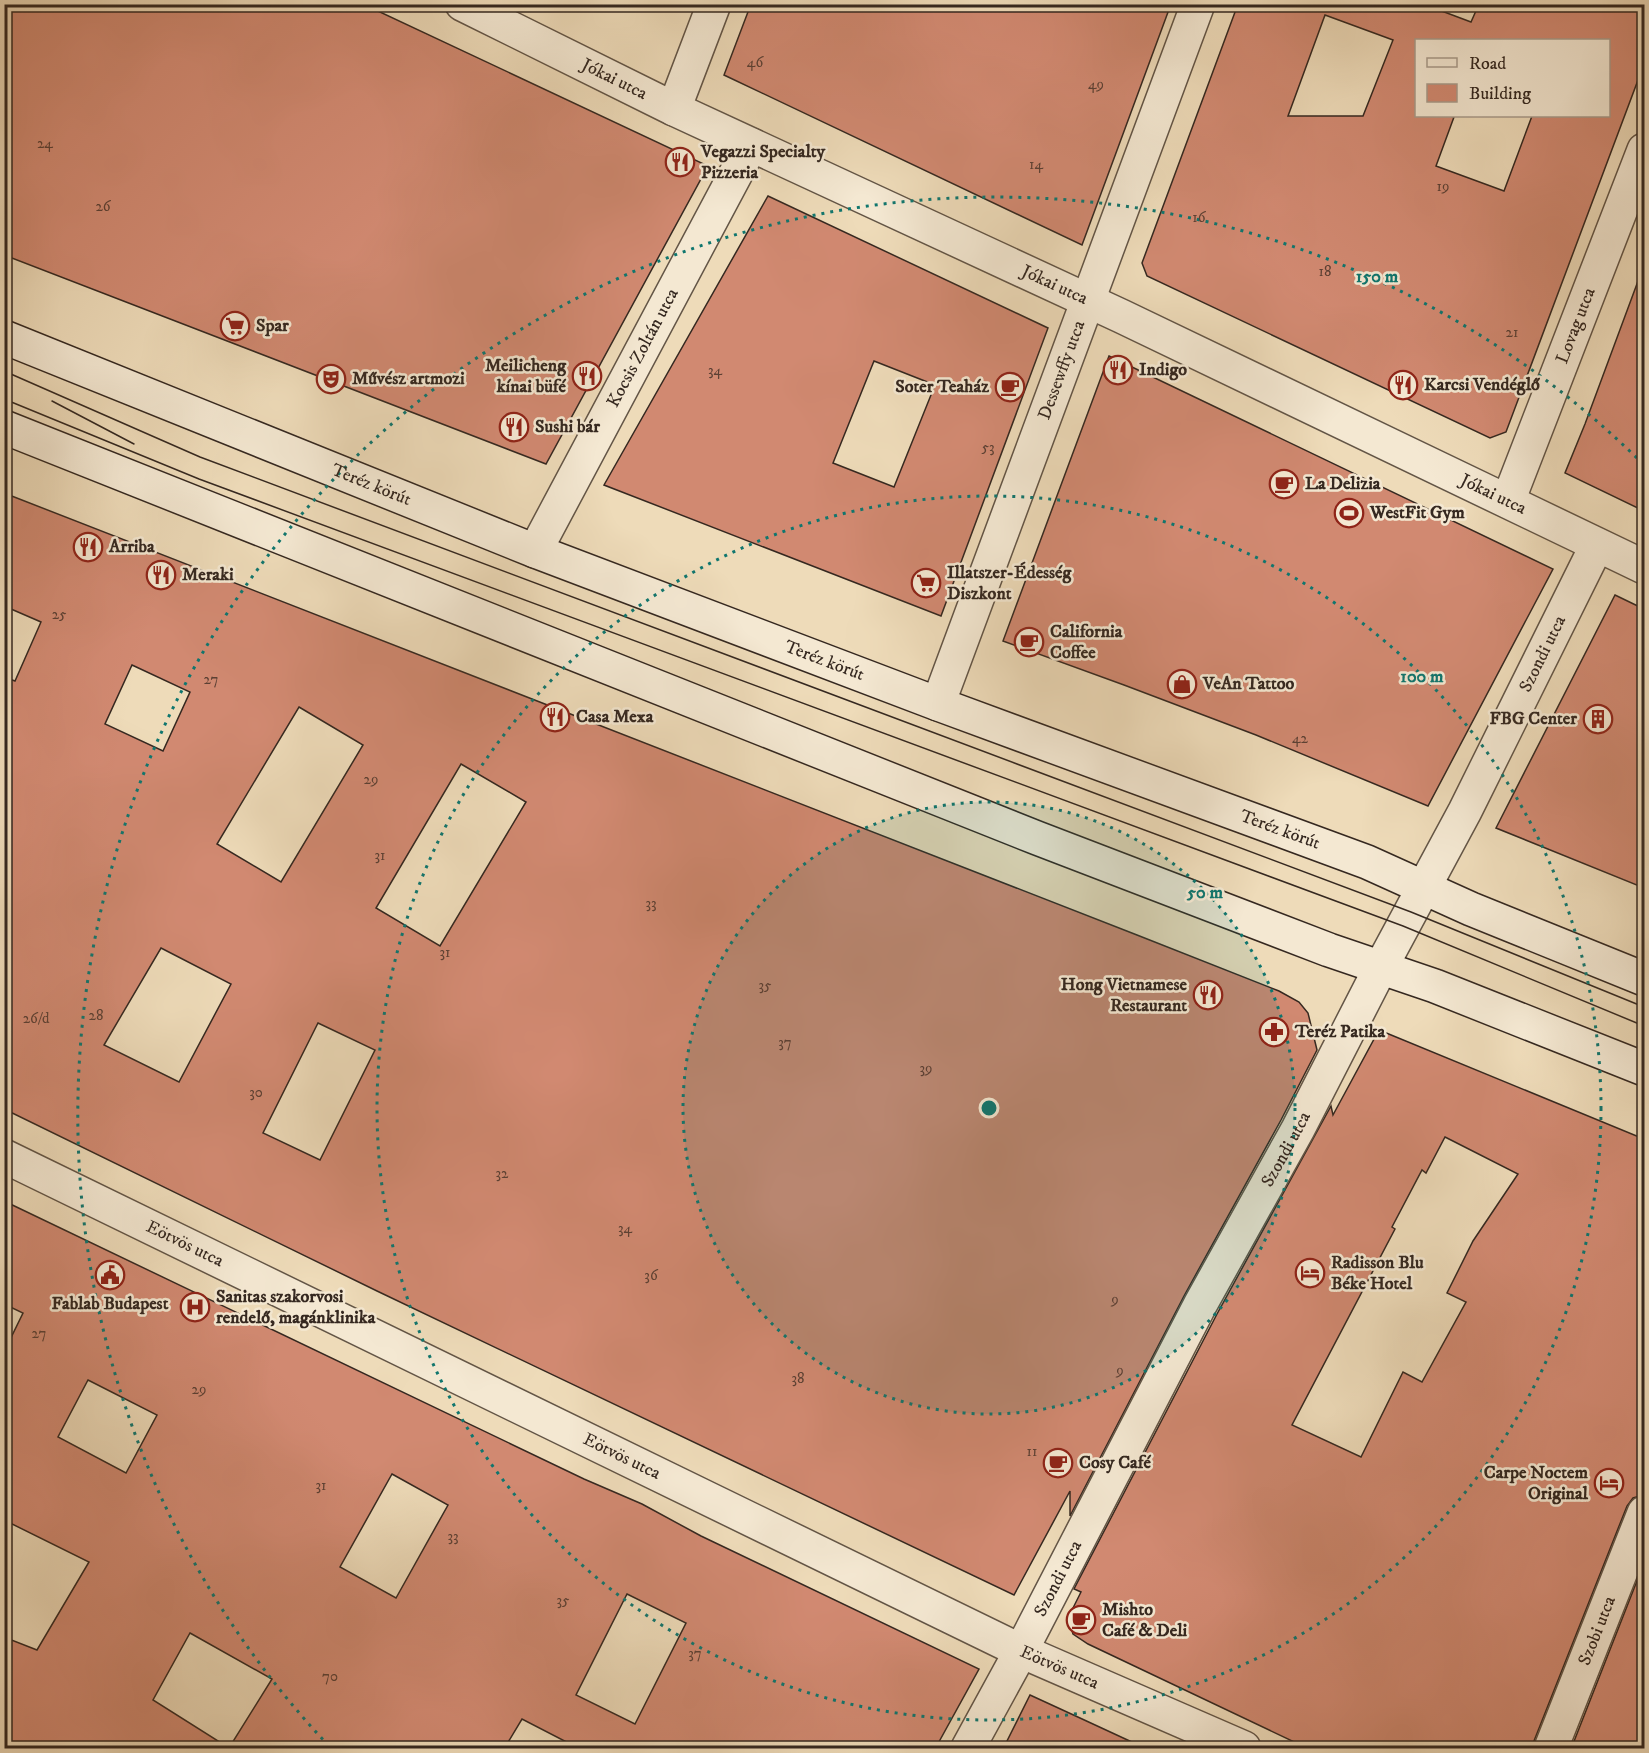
<svg xmlns="http://www.w3.org/2000/svg" width="1649" height="1753" font-family="'IM FELL DW Pica',serif">
	<style>
		.building { fill: #d18971; stroke: #352820; stroke-width: 1.5; fill-rule: evenodd }
		.lines { fill: none; stroke-linecap: round; stroke-linejoin: round }
		.street-casing { stroke: #635546; stroke-width: 36 }
		.secondary-casing { stroke: #352820; stroke-width: 36 }
		.street { stroke: #f4e8d2; stroke-width: 33 }
		.secondary { stroke: #f4e8d2; stroke-width: 33 }
		.tram { stroke: #352820; stroke-width: 1.5 }
		.ring { fill: none; stroke: #0f766e; stroke-width: 3; stroke-dasharray: 3 6 }
		.labels { text-anchor: middle; dominant-baseline: central; stroke-width: 5; stroke-linejoin: round; paint-order: stroke }
		.number-label { font-size: 15px; fill: #5c4034 }
		.street-label { font-size: 18px; fill: #352820; stroke: #f4e8d2 }
		.poi-label { font-size: 18px; font-weight: bold; fill: #352820; stroke: #f4e8d2; text-anchor: start }
		.centre { fill: #0f766e; stroke: #f4e8d2; stroke-width: 3 }
		.ring-label { font-size: 18px; text-anchor: middle; font-weight: bold; fill: #0f766e; stroke: #f4e8d2; stroke-width: 5; stroke-linejoin: round; paint-order: stroke }
	</style>
	<rect width="100%" height="100%" fill="#eedbb9"/>
	<filter id="stains"><feTurbulence type="fractalNoise" baseFrequency=".00333" numOctaves="4"/><feColorMatrix values="0 0 0 0 .2 0 0 0 0 .09 0 0 0 0 .02 0 0 0 .5 -.17"/></filter>
	<radialGradient id="worn" r=".72"><stop offset=".6" stop-color="#630" stop-opacity="0"/><stop offset="1" stop-color="#630" stop-opacity=".3"/></radialGradient>
	<g class="building">
		<polygon points="4,4 363,4 708,166 546,464 4,255"/>
		<polygon points="751,4 1171,4 1082,245 724,75"/>
		<path d="M 1238,4 L 1423,4 L 1471,22 L 1479,4 L 1644,4 L 1644,64 L 1506,432 L 1490,438 L 1147,276 L 1142,263 ZM 1325,15 L 1393,40 L 1363,116 L 1288,116 ZM 1416,40 L 1608,40 L 1608,116 L 1532,116 L 1504,191 L 1436,166 L 1454,117 L 1450,116 L 1416,116 Z"/>
		<path d="M 768,196 L 1048,328 L 941,616 L 604,485 ZM 874,361 L 935,385 L 894,487 L 833,463 Z"/>
		<polygon points="1641,273 1644,273 1644,511 1565,473 1585,424"/>
		<polygon points="1109,356 1553,569 1428,806 1256,735 1124,685 1003,641"/>
		<path d="M 4,493 L 1137,935 L 1279,991 L 1299,1002 L 1308,1013 L 1317,1050 L 1281,1120 L 1184,1296 L 1070,1516 L 1070,1491 L 1014,1595 L 377,1291 L 4,1109 L 4,677 L 15,681 L 41,622 L 4,606 ZM 132,665 L 190,692 L 163,751 L 105,724 ZM 299,707 L 363,745 L 281,882 L 217,844 ZM 461,764 L 526,802 L 440,946 L 376,908 ZM 161,948 L 231,984 L 179,1082 L 104,1045 ZM 318,1023 L 375,1050 L 320,1160 L 263,1133 Z"/>
		<polygon points="1615,595 1644,609 1644,888 1496,828"/>
		<path d="M 1379,1030 L 1644,1139 L 1644,1495 L 1633,1498 L 1627,1506 L 1534,1741 L 1533,1749 L 1309,1749 L 1088,1644 L 1073,1634 L 1068,1618 L 1081,1592 L 1074,1589 L 1217,1314 L 1331,1106 L 1333,1115 ZM 1445,1137 L 1518,1174 L 1473,1241 L 1447,1293 L 1466,1302 L 1422,1382 L 1403,1372 L 1361,1457 L 1292,1425 L 1395,1229 L 1392,1227 L 1422,1170 L 1426,1173 Z"/>
		<path d="M 4,1201 L 584,1479 L 642,1504 L 701,1536 L 979,1669 L 935,1749 L 580,1749 L 522,1719 L 504,1749 L 4,1749 L 4,1637 L 37,1650 L 89,1562 L 4,1520 L 4,1352 L 23,1313 L 4,1304 ZM 88,1380 L 157,1415 L 126,1473 L 58,1437 ZM 392,1474 L 448,1505 L 396,1598 L 340,1567 ZM 627,1594 L 686,1623 L 635,1724 L 576,1695 ZM 190,1633 L 272,1679 L 229,1748 L 153,1700 Z"/>
		<polygon points="1644,1563 1644,1749 1571,1749"/>
		<polygon points="1030,1695 1080,1718 1147,1749 1003,1749"/>
	</g>
	<g class="lines">
		<g class="street-casing">
			<g id="street">
				<path id="s1" d="M 462,4 L 674,109 L 1121,316 L 1644,567"/>
				<polyline points="674,109 714,4"/>
				<path id="s2" d="M 1508,501 L 1644,150"/>
				<path id="s3" d="M 535,551 L 751,145"/>
				<path id="s4" d="M 938,704 L 1198,4"/>
				<path id="s5" d="M 4,1156 L 1021,1651 L 1244,1748"/>
				<path id="s6" d="M 968,1748 L 1021,1651 L 1200,1305 L 1298,1129 L 1381,967 L 1465,811 L 1597,545"/>
				<path id="s7" d="M 1551,1748 L 1644,1513"/>
			</g>
		</g>
		<g class="secondary-casing">
			<g id="secondary">
				<path id="s8" d="M 4,337 L 535,551 L 938,704 L 1367,862 L 1471,909 L 1644,979"/>
				<polyline points="4,427 1037,838 1329,950 1435,986 1644,1069"/>
			</g>
		</g>
		<use href="#street" class="street"/>
		<use href="#secondary" class="secondary"/>
		<g class="tram">
			<polyline points="4,371 200,457 1411,912 1644,1007"/>
			<polyline points="4,399 199,479 1403,926 1644,1026"/>
			<polyline points="52,401 134,444"/>
		</g>
	</g>
	<circle cx="989" cy="1108" r="306" fill="#0f766e" fill-opacity=".12"/>
	<g class="ring">
		<circle cx="989" cy="1108" r="306"/>
		<circle cx="989" cy="1108" r="612"/>
		<path d="M329 1746A918 918 0 0 1 1644 465"/>
	</g>
	<defs>
		<g id="restaurant-ring" transform="scale(1.5)"><circle r="9.5" fill="#f4e8d2" stroke="#8f2418" stroke-width="1.5"/><path d="M-5-6h1v4h1v-4h1v4h1v-4h1v5L-1.5 .5V6h-2V.5L-5-1ZM5-6V6H3V1.5H1.5Q1.5-4 5-6Z" fill="#8f2418"/></g>
		<g id="supermarket-ring" transform="scale(1.5)"><circle r="9.5" fill="#f4e8d2" stroke="#8f2418" stroke-width="1.5"/><path d="M-6-5.5h2.5l.6 2H6L4.5 2H-2.5L-4.4-4H-6ZM-1.5 3.2a1.3 1.3 0 1 0 .1 0ZM3 3.2a1.3 1.3 0 1 0 .1 0Z" fill="#8f2418"/></g>
		<g id="theatre-ring" transform="scale(1.5)"><circle r="9.5" fill="#f4e8d2" stroke="#8f2418" stroke-width="1.5"/><path d="M-5-5.5Q0-4 5-5.5V0Q5 5 0 6Q-5 5-5 0ZM-3.3-2.5H-1v1.5H-3.3ZM1-2.5H3.3v1.5H1ZM-2.8 1Q0 5.5 2.8 1Z" fill="#8f2418"/></g>
		<g id="cafe-ring" transform="scale(1.5)"><circle r="9.5" fill="#f4e8d2" stroke="#8f2418" stroke-width="1.5"/><path d="M-5.5-4.5H6V0H3Q3 3.5 0 3.5H-2.5Q-5.5 3.5-5.5 0ZM3-3.2v2h1.7v-2ZM-6 4.5H4V6H-6Z" fill="#8f2418"/></g>
		<g id="stadium-ring" transform="scale(1.5)"><circle r="9.5" fill="#f4e8d2" stroke="#8f2418" stroke-width="1.5"/><path d="M0-5a6.5 5 0 1 0 0 10a6.5 5 0 1 0 0-10ZM-3.5-1.8h7v3.6h-7Z" fill="#8f2418"/></g>
		<g id="shop-ring" transform="scale(1.5)"><circle r="9.5" fill="#f4e8d2" stroke="#8f2418" stroke-width="1.5"/><path d="M-5-2.5h2.3a2.7 3.5 0 0 1 5.4 0H5L5.5 6h-11ZM-1.5-2.5h3a1.5 2.3 0 0 0-3 0Z" fill="#8f2418"/></g>
		<g id="building-ring" transform="scale(1.5)"><circle r="9.5" fill="#f4e8d2" stroke="#8f2418" stroke-width="1.5"/><path d="M-4-6H4V6H1V3H-1V6H-4ZM-2.5-4.3h1.7v1.8h-1.7ZM.8-4.3h1.7v1.8H.8ZM-2.5-1h1.7V.8h-1.7ZM.8-1h1.7V.8H.8Z" fill="#8f2418"/></g>
		<g id="pharmacy-ring" transform="scale(1.5)"><circle r="9.5" fill="#f4e8d2" stroke="#8f2418" stroke-width="1.5"/><path d="M-2-6h4v4h4v4h-4v4h-4v-4h-4v-4h4Z" fill="#8f2418"/></g>
		<g id="hotel-ring" transform="scale(1.5)"><circle r="9.5" fill="#f4e8d2" stroke="#8f2418" stroke-width="1.5"/><path d="M-6-4.5h1.5V1H6V5H4.5V3h-9V5H-6ZM-4 0a1.8 1.8 0 1 1 3.6 0ZM.5 0V-2.5h3Q6-2.5 6 0Z" fill="#8f2418"/></g>
		<g id="civic-ring" transform="scale(1.5)"><circle r="9.5" fill="#f4e8d2" stroke="#8f2418" stroke-width="1.5"/><path d="M-.6-6.5H3V-4.5H.6V-3L4-1V1h2V6H-6V1h2V-1L-.6-3ZM-1.2 2.5V6h2.4V2.5Z" fill="#8f2418"/></g>
		<g id="hospital-ring" transform="scale(1.5)"><circle r="9.5" fill="#f4e8d2" stroke="#8f2418" stroke-width="1.5"/><path d="M-5-5h3v3.5h4V-5h3V5h-3V1.5h-4V5h-3Z" fill="#8f2418"/></g>
	</defs>
	<g fill-rule="evenodd">
		<use href="#restaurant-ring" x="680" y="162"/>
		<use href="#supermarket-ring" x="235" y="326"/>
		<use href="#restaurant-ring" x="1118" y="370"/>
		<use href="#restaurant-ring" x="587" y="376"/>
		<use href="#theatre-ring" x="331" y="379"/>
		<use href="#restaurant-ring" x="1403" y="385"/>
		<use href="#cafe-ring" x="1010" y="387"/>
		<use href="#restaurant-ring" x="514" y="427"/>
		<use href="#cafe-ring" x="1284" y="484"/>
		<use href="#stadium-ring" x="1349" y="513"/>
		<use href="#restaurant-ring" x="88" y="547"/>
		<use href="#restaurant-ring" x="161" y="575"/>
		<use href="#supermarket-ring" x="926" y="583"/>
		<use href="#cafe-ring" x="1029" y="642"/>
		<use href="#shop-ring" x="1182" y="684"/>
		<use href="#restaurant-ring" x="555" y="717"/>
		<use href="#building-ring" x="1598" y="719"/>
		<use href="#restaurant-ring" x="1208" y="995"/>
		<use href="#pharmacy-ring" x="1274" y="1032"/>
		<use href="#hotel-ring" x="1310" y="1273"/>
		<use href="#civic-ring" x="110" y="1275"/>
		<use href="#hospital-ring" x="195" y="1307"/>
		<use href="#cafe-ring" x="1058" y="1463"/>
		<use href="#hotel-ring" x="1609" y="1483"/>
		<use href="#cafe-ring" x="1081" y="1620"/>
	</g>
	<g class="labels">
		<g class="number-label">
			<text x="755" y="62">46</text>
			<text x="1096" y="84">49</text>
			<text x="45" y="143">24</text>
			<text x="1036" y="164">14</text>
			<text x="1443" y="186">19</text>
			<text x="103" y="206">26</text>
			<text x="1199" y="217">16</text>
			<text x="1325" y="271">18</text>
			<text x="1512" y="332">21</text>
			<text x="715" y="370">34</text>
			<text x="988" y="447">53</text>
			<text x="59" y="614">25</text>
			<text x="211" y="679">27</text>
			<text x="1300" y="738">42</text>
			<text x="371" y="779">29</text>
			<text x="380" y="855">31</text>
			<text x="651" y="903">33</text>
			<text x="445" y="952">31</text>
			<text x="765" y="985">35</text>
			<text x="96" y="1015">28</text>
			<text x="36" y="1018">26/d</text>
			<text x="785" y="1042">37</text>
			<text x="926" y="1068">39</text>
			<text x="256" y="1092">30</text>
			<text x="502" y="1173">32</text>
			<text x="625" y="1228">34</text>
			<text x="651" y="1275">36</text>
			<text x="1115" y="1299">9</text>
			<text x="39" y="1333">27</text>
			<text x="1120" y="1370">9</text>
			<text x="798" y="1378">38</text>
			<text x="199" y="1389">29</text>
			<text x="1032" y="1451">11</text>
			<text x="321" y="1485">31</text>
			<text x="453" y="1536">33</text>
			<text x="563" y="1600">35</text>
			<text x="695" y="1653">37</text>
			<text x="330" y="1676">70</text>
		</g>
		<g class="street-label">
			<text stroke="none"><textPath href="#s1" startOffset="170">Jókai utca</textPath></text>
			<text stroke="none"><textPath href="#s1" startOffset="656">Jókai utca</textPath></text>
			<text stroke="none"><textPath href="#s2" startOffset="188">Lovag utca</textPath></text>
			<text stroke="none"><textPath href="#s3" startOffset="230">Kocsis Zoltán utca</textPath></text>
			<text stroke="none"><textPath href="#s4" startOffset="356">Dessewffy utca</textPath></text>
			<text stroke="none"><textPath href="#s8" startOffset="396">Teréz körút</textPath></text>
			<text stroke="none"><textPath href="#s1" startOffset="1142">Jókai utca</textPath></text>
			<text stroke="none"><textPath href="#s6" startOffset="1236">Szondi utca</textPath></text>
			<text stroke="none"><textPath href="#s8" startOffset="882">Teréz körút</textPath></text>
			<text stroke="none"><textPath href="#s8" startOffset="1368">Teréz körút</textPath></text>
			<text stroke="none"><textPath href="#s6" startOffset="678">Szondi utca</textPath></text>
			<text stroke="none"><textPath href="#s5" startOffset="201">Eötvös utca</textPath></text>
			<text stroke="none"><textPath href="#s5" startOffset="687">Eötvös utca</textPath></text>
			<text stroke="none"><textPath href="#s6" startOffset="192">Szondi utca</textPath></text>
			<text stroke="none"><textPath href="#s7" startOffset="126">Szobi utca</textPath></text>
			<text stroke="none"><textPath href="#s5" startOffset="1173">Eötvös utca</textPath></text>
		</g>
		<g class="poi-label">
			<text x="701" y="152">Vegazzi Specialty<tspan x="701" dy="21">Pizzeria</tspan></text>
			<text x="256" y="326">Spar</text>
			<text x="566" y="366" text-anchor="end">Meilicheng<tspan x="566" dy="21">kínai büfé</tspan></text>
			<text x="1139" y="370">Indigo</text>
			<text x="352" y="379">Művész artmozi</text>
			<text x="1424" y="385">Karcsi Vendéglő</text>
			<text x="989" y="387" text-anchor="end">Soter Teaház</text>
			<text x="535" y="427">Sushi bár</text>
			<text x="1305" y="484">La Delizia</text>
			<text x="1370" y="513">WestFit Gym</text>
			<text x="109" y="547">Arriba</text>
			<text x="947" y="573">Illatszer-Édesség<tspan x="947" dy="21">Diszkont</tspan></text>
			<text x="182" y="575">Meraki</text>
			<text x="1050" y="632">California<tspan x="1050" dy="21">Coffee</tspan></text>
			<text x="1203" y="684">VeAn Tattoo</text>
			<text x="576" y="717">Casa Mexa</text>
			<text x="1577" y="719" text-anchor="end">FBG Center</text>
			<text x="1187" y="985" text-anchor="end">Hong Vietnamese<tspan x="1187" dy="21">Restaurant</tspan></text>
			<text x="1295" y="1032">Teréz Patika</text>
			<text x="1331" y="1263">Radisson Blu<tspan x="1331" dy="21">Béke Hotel</tspan></text>
			<text x="216" y="1297">Sanitas szakorvosi<tspan x="216" dy="21">rendelő, magánklinika</tspan></text>
			<text x="110" y="1304" text-anchor="middle">Fablab Budapest</text>
			<text x="1079" y="1463">Cosy Café</text>
			<text x="1588" y="1473" text-anchor="end">Carpe Noctem<tspan x="1588" dy="21">Original</tspan></text>
			<text x="1102" y="1610">Mishto<tspan x="1102" dy="21">Café &amp; Deli</tspan></text>
		</g>
	</g>
	<circle cx="989" cy="1108" r="9" class="centre"/>
	<g class="ring-label">
		<text x="1377" y="282">150 m</text>
		<text x="1422" y="682">100 m</text>
		<text x="1205" y="898">50 m</text>
	</g>
	<rect width="1649" height="1753" fill="none" stroke="#eedbb9" stroke-width="24"/>
	<rect x="6" y="6" width="1637" height="1741" fill="none" stroke="#352820" stroke-width="3"/>
	<rect x="12" y="12" width="1625" height="1729" fill="none" stroke="#352820" stroke-width="1.5"/>
	<rect x="1415" y="39" width="195" height="78" fill="#f4e8d2" stroke="#a89b8b" stroke-width="1.5"/>
	<rect x="1427" y="58" width="30" height="9" fill="#f4e8d2" stroke="#a89b8b" stroke-width="1.5"/>
	<text x="1469" y="69" font-size="18" fill="#352820">Road</text>
	<rect x="1427" y="84" width="30" height="18" fill="#d18971" stroke="#a89b8b" stroke-width="1.5"/>
	<text x="1469" y="99" font-size="18" fill="#352820">Building</text>
	<rect width="100%" height="100%" filter="url(#stains)"/>
	<rect width="100%" height="100%" fill="url(#worn)"/>
</svg>
